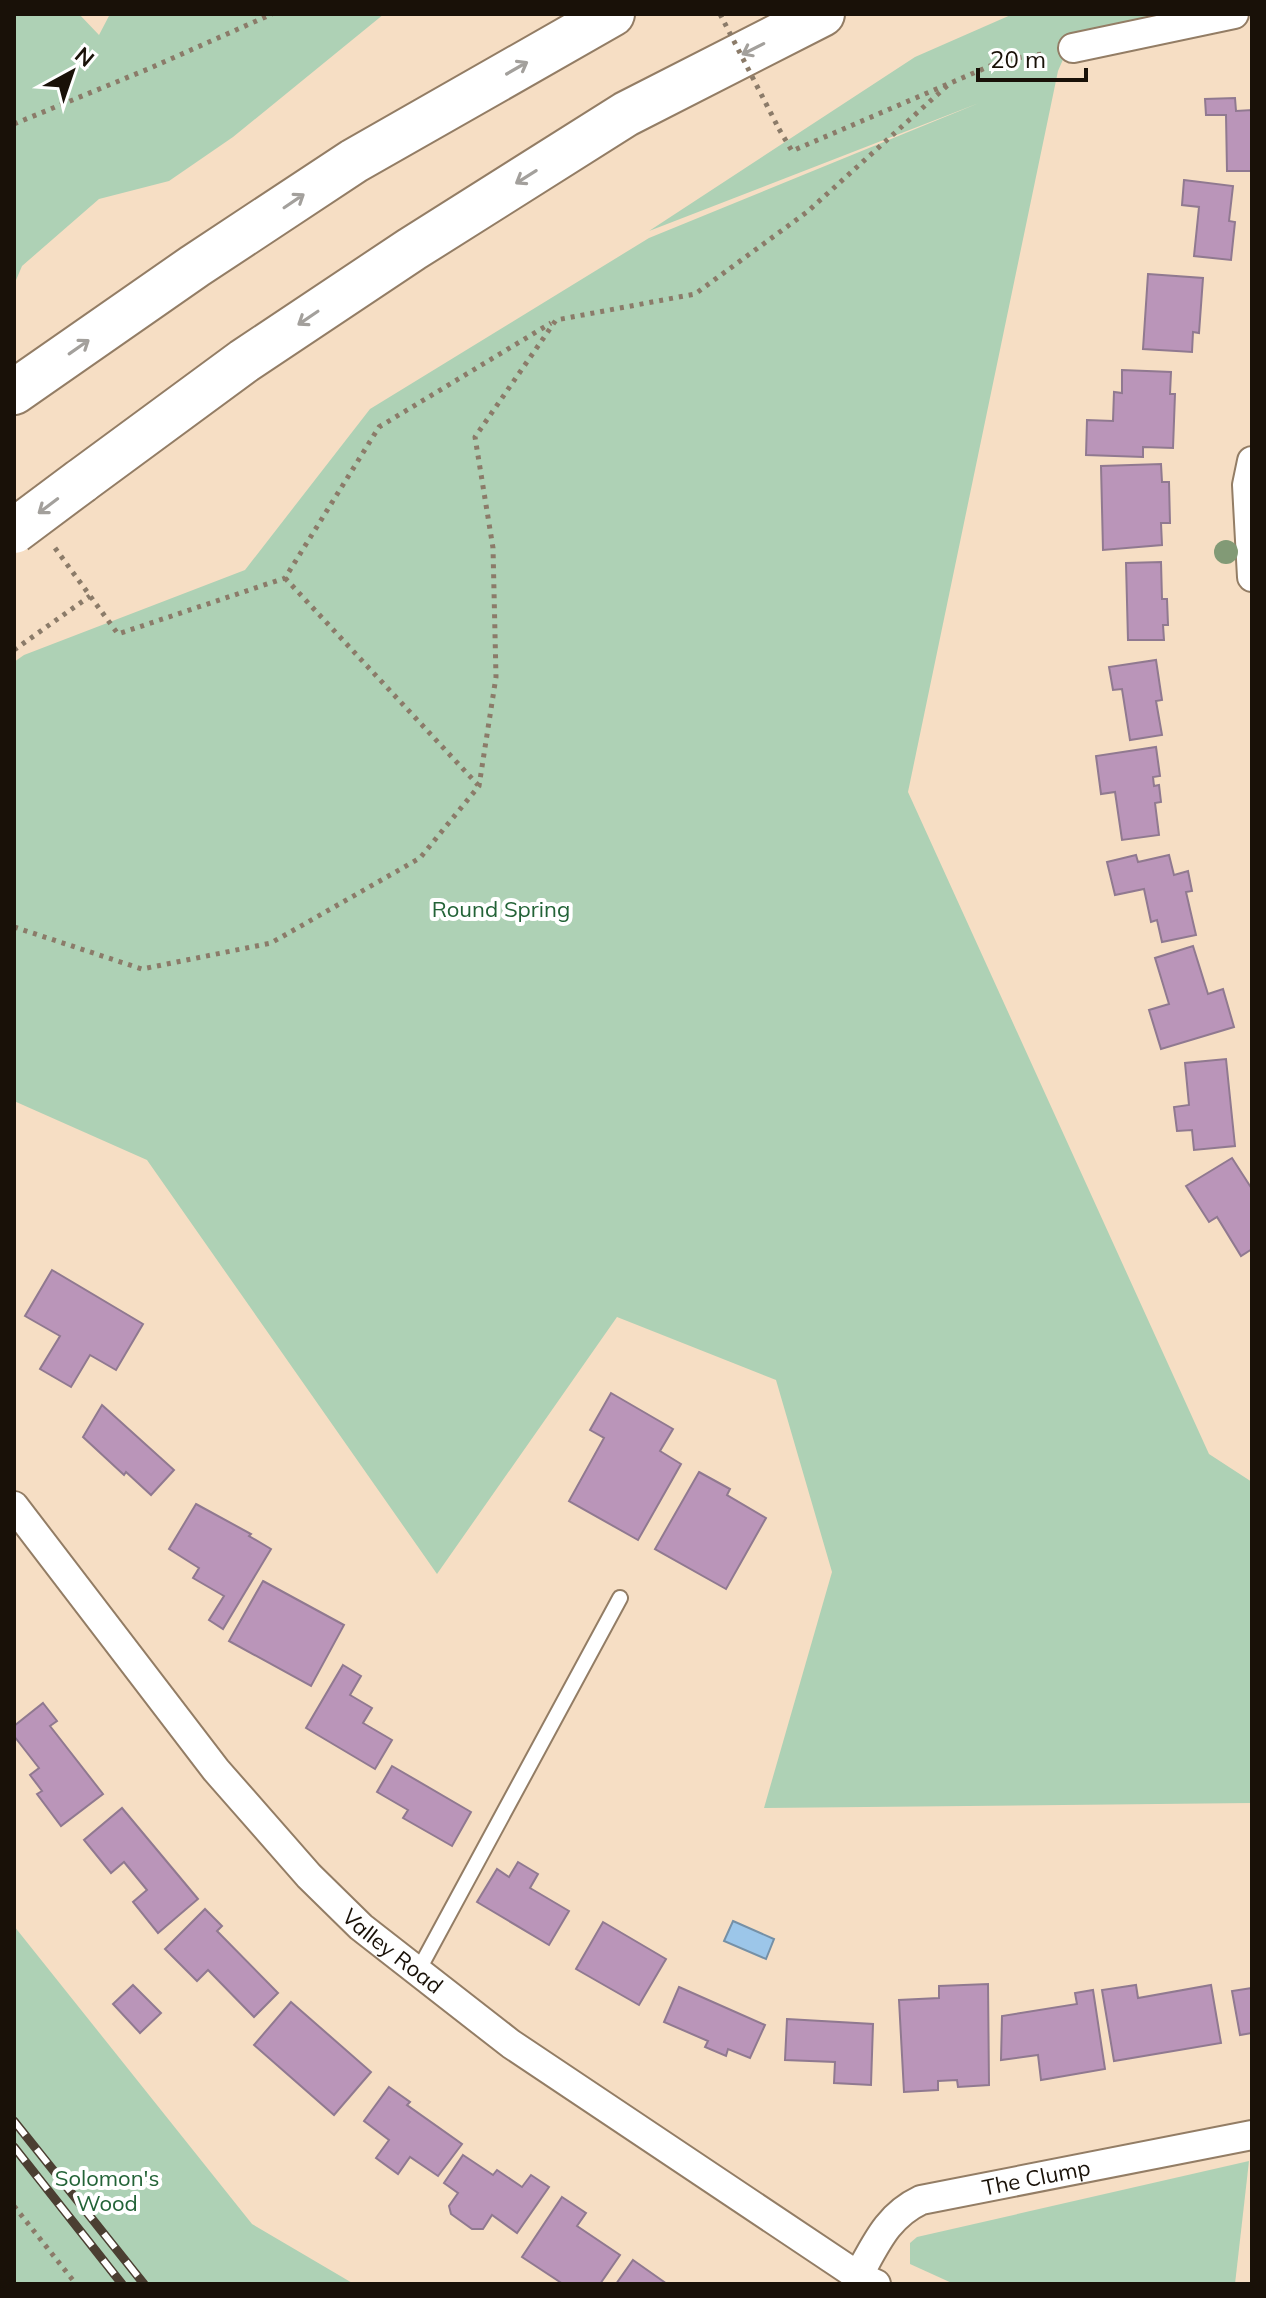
<svg xmlns="http://www.w3.org/2000/svg" width="1266" height="2298" font-family="Mulish,sans-serif">
	<style>
		.green { fill: #aed1b5 }
		.water { fill: #9cc6e9; stroke: #7590a6; stroke-width: 2 }
		.building { fill: #ba95b9; stroke: #907990; stroke-width: 2 }
		.lines { fill: none; stroke-linecap: round; stroke-linejoin: round }
		.lane-casing { stroke: #937d65; stroke-width: 18 }
		.street-casing { stroke: #937d65; stroke-width: 32 }
		.highway-casing { stroke: #937d65; stroke-width: 48 }
		.path { stroke: #8b7b69; stroke-width: 5; stroke-dasharray: 4 6; stroke-linecap: butt }
		.lane { stroke: #fff; stroke-width: 14 }
		.street { stroke: #fff; stroke-width: 28 }
		.highway { stroke: #fff; stroke-width: 44 }
		.rail-casing { stroke: #4b3f32; stroke-width: 9 }
		.rail { stroke: #fff; stroke-width: 6; stroke-dasharray: 18; stroke-linecap: butt }
		.highway-bridge-casing { stroke: #937d65; stroke-width: 48; stroke-linecap: butt }
		.path-bridge { stroke: #8b7b69; stroke-width: 5; stroke-dasharray: 4 6; stroke-linecap: butt }
		.highway-bridge { stroke: #fff; stroke-width: 44 }
		.tree { fill: #829a76 }
		.oneway { stroke: #a3a09c }
		.labels { text-anchor: middle; dominant-baseline: central; stroke-width: 8; stroke-linejoin: round; paint-order: stroke }
		.park-label { font-size: 22px; fill: #236337; stroke: #fff }
		.street-label { font-size: 22px; fill: #191108; stroke: #fff }
	</style>
	<rect width="100%" height="100%" fill="#f6dec4"/>
	<g class="green">
		<polygon points="14,14 79,14 99,35 110,14 384,14 233,137 169,181 99,199 22,266 14,285"/>
		<polygon points="1013,14 1193,14 1071,41 1058,71 908,792 1209,1454 1252,1482 1252,1803 764,1808 832,1572 776,1380 617,1317 437,1574 147,1160 14,1101 14,662 24,655 245,570 370,409 649,238 979,103 649,231 915,57"/>
		<polygon points="14,1926 252,2224 354,2284 14,2284"/>
		<polygon points="1249,2161 1235,2284 954,2284 910,2264 910,2243 917,2237"/>
	</g>
	<polygon class="water" points="733,1921 774,1939 766,1959 724,1941"/>
	<g class="building">
		<polygon points="1235,98 1236,111 1252,110 1252,171 1227,171 1226,115 1206,115 1205,99"/>
		<polygon points="1184,180 1233,186 1229,221 1235,222 1231,260 1194,256 1199,207 1182,205"/>
		<polygon points="1148,274 1203,278 1199,333 1193,332 1192,352 1143,349"/>
		<polygon points="1122,370 1171,372 1170,394 1175,394 1173,448 1143,447 1143,457 1086,455 1087,420 1113,421 1114,392 1122,393"/>
		<polygon points="1161,464 1162,482 1169,482 1170,523 1161,523 1162,545 1103,550 1101,466"/>
		<polygon points="1161,562 1162,599 1167,599 1168,625 1163,625 1164,640 1128,640 1126,563"/>
		<polygon points="1156,660 1162,700 1156,701 1162,735 1130,740 1122,689 1113,690 1109,667"/>
		<polygon points="1156,747 1160,776 1153,777 1154,786 1159,785 1161,802 1155,803 1159,835 1122,840 1115,792 1101,794 1096,756"/>
		<polygon points="1136,855 1138,862 1169,855 1174,875 1188,871 1192,891 1186,892 1196,935 1162,942 1157,920 1151,922 1144,889 1115,895 1107,862"/>
		<polygon points="1193,946 1208,994 1223,989 1234,1027 1161,1049 1149,1010 1169,1004 1155,958"/>
		<polygon points="1226,1059 1235,1146 1194,1150 1192,1130 1177,1131 1174,1107 1189,1105 1185,1063"/>
		<polygon points="1232,1158 1252,1189 1252,1249 1241,1256 1217,1217 1209,1222 1186,1186"/>
		<polygon points="52,1270 143,1324 116,1370 90,1355 71,1387 40,1369 60,1336 25,1316"/>
		<polygon points="611,1393 673,1429 660,1451 681,1464 638,1540 569,1501 604,1438 590,1430"/>
		<polygon points="102,1405 174,1470 151,1495 126,1472 124,1475 83,1437"/>
		<polygon points="699,1472 730,1489 727,1495 766,1518 726,1589 655,1549"/>
		<polygon points="196,1504 251,1534 249,1536 271,1549 223,1629 209,1620 224,1596 193,1578 199,1568 169,1549"/>
		<polygon points="263,1581 344,1625 311,1686 229,1641"/>
		<polygon points="343,1665 361,1676 350,1695 372,1708 363,1723 392,1740 375,1769 306,1728"/>
		<polygon points="43,1703 57,1721 50,1726 103,1794 61,1826 37,1794 42,1791 30,1775 39,1768 14,1736 14,1726"/>
		<polygon points="392,1766 471,1812 452,1846 403,1818 408,1810 377,1792"/>
		<polygon points="122,1808 198,1899 158,1933 133,1902 147,1890 124,1862 111,1873 84,1840"/>
		<polygon points="518,1862 538,1874 530,1888 569,1911 549,1945 477,1902 497,1869 509,1877"/>
		<polygon points="205,1909 222,1926 217,1931 278,1993 254,2017 208,1970 197,1981 165,1949"/>
		<polygon points="603,1922 666,1959 639,2005 576,1969"/>
		<polygon points="988,1984 989,2085 958,2087 957,2080 938,2081 938,2090 904,2092 899,2000 939,1998 939,1986"/>
		<polygon points="133,1985 161,2013 140,2033 113,2004"/>
		<polygon points="1136,1985 1138,1998 1211,1985 1221,2043 1114,2061 1102,1990"/>
		<polygon points="679,1987 765,2025 750,2058 728,2049 726,2056 705,2047 708,2041 664,2022"/>
		<polygon points="1252,1988 1252,2033 1240,2035 1232,1991"/>
		<polygon points="1093,1990 1105,2069 1041,2080 1038,2055 1001,2060 1002,2016 1077,2004 1075,1993"/>
		<polygon points="291,2002 371,2072 334,2115 254,2045"/>
		<polygon points="787,2019 873,2024 871,2085 834,2083 835,2062 785,2060"/>
		<polygon points="389,2087 410,2102 407,2105 462,2144 438,2176 410,2157 398,2174 376,2158 389,2140 364,2121"/>
		<polygon points="463,2155 493,2175 497,2170 522,2187 531,2175 549,2187 517,2233 492,2215 483,2229 472,2229 451,2214 449,2206 458,2193 444,2183"/>
		<polygon points="562,2197 586,2213 577,2226 620,2255 600,2284 563,2284 522,2257"/>
		<polygon points="633,2260 667,2284 616,2284"/>
	</g>
	<g class="lines">
		<g class="lane-casing">
			<polyline id="lane" points="417,1973 620,1598"/>
		</g>
		<g class="street-casing">
			<g id="street">
				<polyline points="1073,48 1234,14"/>
				<polyline points="1252,461 1247,485 1252,577"/>
				<path id="s1" d="M 14,1506 L 216,1770 L 309,1876 L 361,1927 L 511,2044 L 858,2276 L 876,2284"/>
				<path id="s2" d="M 858,2276 C 876,2244 887,2216 921,2200 L 1252,2135"/>
			</g>
		</g>
		<g class="highway-casing">
			<g id="highway">
				<polyline points="14,392 195,266 354,161 612,14"/>
				<polyline points="81,481 244,361 412,249 626,114 822,14"/>
			</g>
		</g>
		<g class="path">
			<polyline points="14,124 148,69 272,14"/>
			<polyline points="779,129 792,151 1004,60 1042,54"/>
			<polyline points="55,548 118,634 285,578 379,427 551,323"/>
			<polyline points="285,578 478,785"/>
			<polyline points="14,650 90,596"/>
			<polyline points="14,927 142,969 271,943 420,858 479,786 496,677 493,548 475,437 556,320 695,294 807,212 948,85"/>
			<polyline points="14,2206 76,2284"/>
		</g>
		<use href="#lane" class="lane"/>
		<use href="#street" class="street"/>
		<use href="#highway" class="highway"/>
		<g class="rail-casing">
			<g id="rail">
				<polyline points="14,2121 144,2284"/>
				<polyline points="14,2147 122,2284"/>
			</g>
		</g>
		<use href="#rail" class="rail"/>
		<g class="highway-bridge-casing">
			<polyline id="highway-bridge" points="14,531 81,481"/>
		</g>
		<polyline class="path-bridge" points="720,14 779,129"/>
		<use href="#highway-bridge" class="highway-bridge"/>
	</g>
	<circle class="tree" cx="1226" cy="552" r="12"/>
	<defs><path id="oneway-shaft" d="M-6 0H5M1.5-3L5.5 0L1.5 3" fill="none" stroke-width="1.6" stroke-linecap="round" stroke-linejoin="round" transform="scale(2)"/></defs>
	<g class="oneway">
		<use href="#oneway-shaft" transform="translate(753 49) rotate(153)"/>
		<use href="#oneway-shaft" transform="translate(517 68) rotate(-30)"/>
		<use href="#oneway-shaft" transform="translate(526 177) rotate(148)"/>
		<use href="#oneway-shaft" transform="translate(294 201) rotate(-34)"/>
		<use href="#oneway-shaft" transform="translate(308 318) rotate(146)"/>
		<use href="#oneway-shaft" transform="translate(79 347) rotate(-35)"/>
		<use href="#oneway-shaft" transform="translate(48 506) rotate(143)"/>
	</g>
	<g class="labels">
		<g class="park-label">
			<text x="501" y="909">Round Spring</text>
			<text x="107" y="2178">Solomon's<tspan x="107" dy="25">Wood</tspan></text>
		</g>
		<g class="street-label">
			<text stroke="none"><textPath href="#s1" startOffset="586">Valley Road</textPath></text>
			<text stroke="none"><textPath href="#s2" startOffset="218">The Clump</textPath></text>
		</g>
	</g>
	<rect width="1266" height="2298" fill="none" stroke="#191108" stroke-width="32"/>
	<g transform="translate(72 72) rotate(40)" stroke="#ffffff" stroke-width="6" paint-order="stroke">
	<path d="M0-6L14 30L0 20L-14 30Z" fill="#191108"/>
	<text y="-12" font-size="22" font-weight="bold" text-anchor="middle" fill="#191108">N</text>
	</g>
	<path d="M978 68v12h108v-12" fill="none" stroke="#191108" stroke-width="4"/>
	<text x="990" y="68" font-size="24" fill="#191108" stroke="#ffffff" stroke-width="6" paint-order="stroke">20 m</text>
</svg>
